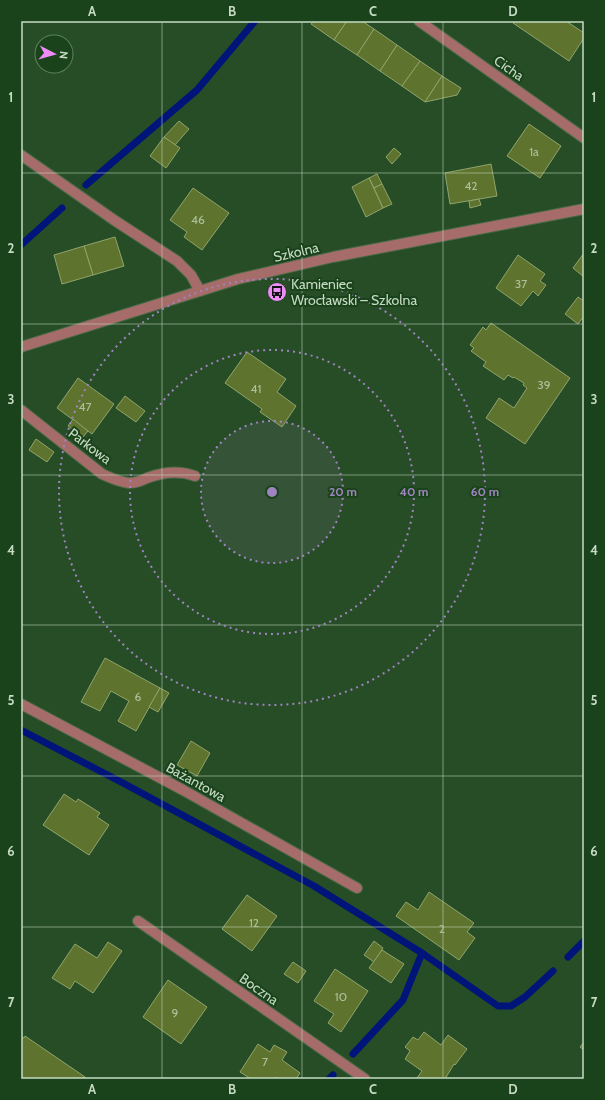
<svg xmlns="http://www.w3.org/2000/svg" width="605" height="1100" font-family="Cabin,sans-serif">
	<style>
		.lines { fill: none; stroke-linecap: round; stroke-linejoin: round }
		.stream { stroke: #001479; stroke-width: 7 }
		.building { fill: #5e732d; stroke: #91a46d }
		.minor-casing { stroke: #466945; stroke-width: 12 }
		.minor { stroke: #a66c69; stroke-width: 10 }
		.grid { fill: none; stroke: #c5dbc3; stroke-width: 1; stroke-opacity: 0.55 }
		.ring { fill: none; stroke: #a084c1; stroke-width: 2; stroke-dasharray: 2 4 }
		.labels { text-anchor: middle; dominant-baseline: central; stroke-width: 4; stroke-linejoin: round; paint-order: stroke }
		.number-label { font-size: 12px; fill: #abc19e }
		.street-label { font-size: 14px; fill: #c5dbc3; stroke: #1b431b }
		.poi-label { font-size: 14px; fill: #c5dbc3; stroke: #1b431b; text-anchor: start }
		.centre { fill: #a084c1; stroke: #1b431b; stroke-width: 2 }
		.ring-label { font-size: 12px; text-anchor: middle; font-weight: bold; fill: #a084c1; stroke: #1b431b; stroke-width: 4; stroke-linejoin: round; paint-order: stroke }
		.neatline { fill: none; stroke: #c5dbc3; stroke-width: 1.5 }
		.grid-label { font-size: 13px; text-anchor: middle; font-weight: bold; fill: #c5dbc3 }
	</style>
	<rect width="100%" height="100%" fill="#264d25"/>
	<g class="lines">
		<g class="stream">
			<polyline points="86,185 197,90 255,21"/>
			<polyline points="21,245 62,208"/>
			<polyline points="21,730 123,783 314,886 422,953 498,1006 511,1006 525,997 553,971"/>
			<polyline points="568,957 584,941"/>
			<polyline points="353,1054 403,1000 422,953"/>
			<polyline points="329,1079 333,1075"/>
		</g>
	</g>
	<g class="building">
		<polygon points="314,21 347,21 334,40 311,24"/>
		<polygon points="347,21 362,21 374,29 357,55 334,40"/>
		<polygon points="515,21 566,21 584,33 584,38 569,61 513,23"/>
		<polygon points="374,29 397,45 380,71 357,55"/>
		<polygon points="397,45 420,61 402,86 380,71"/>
		<polygon points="420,61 442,76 425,102 402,86"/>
		<polygon points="442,76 461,88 457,95 425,102"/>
		<polygon points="179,121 189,129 175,145 164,137"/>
		<polygon points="529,124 561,146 540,178 507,156"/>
		<polygon points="164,137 180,148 166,168 150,156"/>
		<polygon points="394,148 401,154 392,164 386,157"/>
		<polygon points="491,164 497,196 450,204 445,173"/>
		<polygon points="377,174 382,184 374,188 369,178"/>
		<polygon points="369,178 383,208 366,217 352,187"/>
		<polygon points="382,184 392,204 383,208 374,188"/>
		<polygon points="193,188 229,213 202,250 184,237 187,232 170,220"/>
		<polygon points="479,199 481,205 470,208 469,201"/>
		<polygon points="115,237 124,266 93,275 84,246"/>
		<polygon points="84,246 93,275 62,284 54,255"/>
		<polygon points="584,253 584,277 573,268"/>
		<polygon points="518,255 545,274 540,281 546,285 538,296 533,291 521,306 496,288"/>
		<polygon points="578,297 584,301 584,316 578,324 565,314"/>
		<polygon points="491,323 570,378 525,444 486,418 499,398 514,408 527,388 523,385 524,383 514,377 513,378 508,375 504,380 483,366 486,362 471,351 474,348 470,345 483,327 486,330"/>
		<polygon points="247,352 286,379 277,392 296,406 282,427 260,412 262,409 225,383"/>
		<polygon points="78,378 114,404 92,434 57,408"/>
		<polygon points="125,396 145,411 136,422 116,408"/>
		<polygon points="73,419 88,431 83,437 68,426"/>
		<polygon points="36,439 54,452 47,462 29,450"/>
		<polygon points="105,658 160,688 136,731 118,721 129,701 111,691 100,711 81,702"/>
		<polygon points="160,688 169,693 158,712 149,707"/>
		<polygon points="191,741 210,753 197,776 177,765"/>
		<polygon points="64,794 76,802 78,799 100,813 97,817 109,825 89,855 43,825"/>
		<polygon points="429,892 474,923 467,932 475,938 459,960 396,916 406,902 418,910"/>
		<polygon points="247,895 277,916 252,951 222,929"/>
		<polygon points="374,941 383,948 374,962 364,955"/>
		<polygon points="108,942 122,951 93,993 75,981 70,989 52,978 75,944 97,958"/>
		<polygon points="382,950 404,964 391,983 369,968"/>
		<polygon points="293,962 306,971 298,983 284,974"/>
		<polygon points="335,969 368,991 341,1032 328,1023 334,1014 314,1001"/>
		<polygon points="168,980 207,1007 181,1044 143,1017"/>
		<polygon points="424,1032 441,1045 448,1035 467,1049 455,1065 454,1064 445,1079 419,1079 417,1078 422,1071 405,1059 410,1051 405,1047 413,1037 418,1040"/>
		<polygon points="21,1036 24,1038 25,1036 85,1077 84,1079 21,1079"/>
		<polygon points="584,1042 584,1050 580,1047"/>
		<polygon points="258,1044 270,1052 274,1045 287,1052 282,1060 300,1073 296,1079 278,1079 276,1077 275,1079 251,1079 240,1072"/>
	</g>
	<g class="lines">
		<g class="minor-casing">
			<g id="minor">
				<polyline points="419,21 584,138"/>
				<polyline points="21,155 114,220 177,261 191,275 200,291"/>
				<polyline points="21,347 238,279 333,257 584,209"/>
				<path d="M 21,410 L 102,474 C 111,478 119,482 129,483 C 136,483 141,481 147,478 C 163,472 179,470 195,476"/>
				<polyline points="21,704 183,790 357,888"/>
				<polyline points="138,921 365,1079"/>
			</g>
		</g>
		<use href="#minor" class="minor"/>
	</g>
	<path class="grid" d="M 162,21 L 162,1079M 302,21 L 302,1079M 443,21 L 443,1079M 21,173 L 584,173M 21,324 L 584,324M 21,475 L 584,475M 21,625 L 584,625M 21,776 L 584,776M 21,927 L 584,927"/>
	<circle cx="272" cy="492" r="71" fill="#a084c1" fill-opacity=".12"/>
	<g class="ring">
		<circle cx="272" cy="492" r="71"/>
		<circle cx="272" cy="492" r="142"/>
		<circle cx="272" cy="492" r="213"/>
	</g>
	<defs>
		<g id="bus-disc" transform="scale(1)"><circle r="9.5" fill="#ee8cf8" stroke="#1b431b"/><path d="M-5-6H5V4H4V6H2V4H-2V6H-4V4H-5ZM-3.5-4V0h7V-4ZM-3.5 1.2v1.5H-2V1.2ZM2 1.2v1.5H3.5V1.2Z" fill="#111"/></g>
	</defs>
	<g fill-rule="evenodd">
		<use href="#bus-disc" x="277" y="292"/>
	</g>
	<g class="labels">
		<g class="number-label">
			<text x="534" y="151">1a</text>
			<text x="471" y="185">42</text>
			<text x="198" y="219">46</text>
			<text x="521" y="283">37</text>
			<text x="544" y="384">39</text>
			<text x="256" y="388">41</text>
			<text x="85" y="406">47</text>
			<text x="138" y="696">6</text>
			<text x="254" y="922">12</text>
			<text x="442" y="928">2</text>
			<text x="341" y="996">10</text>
			<text x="175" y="1012">9</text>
			<text x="265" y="1061">7</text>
		</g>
		<g class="street-label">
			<text transform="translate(509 68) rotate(35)">Cicha</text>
			<text transform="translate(296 252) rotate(-13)">Szkolna</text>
			<text transform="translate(90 446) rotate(37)">Parkowa</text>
			<text transform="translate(196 782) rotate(29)">Bażantowa</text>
			<text transform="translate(259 989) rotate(35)">Boczna</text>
		</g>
		<g class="poi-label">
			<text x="291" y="284">Kamieniec<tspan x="291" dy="16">Wrocławski – Szkolna</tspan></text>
		</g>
	</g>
	<circle cx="272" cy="492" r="6" class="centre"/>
	<g class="ring-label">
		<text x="343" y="496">20 m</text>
		<text x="414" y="496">40 m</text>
		<text x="485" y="496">60 m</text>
	</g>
	<rect width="605" height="1100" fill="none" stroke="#1b431b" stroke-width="44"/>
	<g transform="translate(54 54) rotate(96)"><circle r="19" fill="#1b431b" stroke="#5f805e"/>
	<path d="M0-3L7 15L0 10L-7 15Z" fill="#ee8cf8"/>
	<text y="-6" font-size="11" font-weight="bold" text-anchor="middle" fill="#c5dbc3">N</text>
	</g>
	<rect x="22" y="22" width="561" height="1056" class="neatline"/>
	<g class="grid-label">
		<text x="92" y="16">A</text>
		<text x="232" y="16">B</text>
		<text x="373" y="16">C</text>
		<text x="513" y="16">D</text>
		<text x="11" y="102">1</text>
		<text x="594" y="102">1</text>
		<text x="11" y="253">2</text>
		<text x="594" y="253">2</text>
		<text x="11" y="404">3</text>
		<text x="594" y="404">3</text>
		<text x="11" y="555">4</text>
		<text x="594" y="555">4</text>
		<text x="11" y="705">5</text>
		<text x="594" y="705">5</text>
		<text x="11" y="856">6</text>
		<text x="594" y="856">6</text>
		<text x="11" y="1007">7</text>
		<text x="594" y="1007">7</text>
		<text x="92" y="1094">A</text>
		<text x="232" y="1094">B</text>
		<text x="373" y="1094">C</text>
		<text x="513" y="1094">D</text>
	</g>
</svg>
